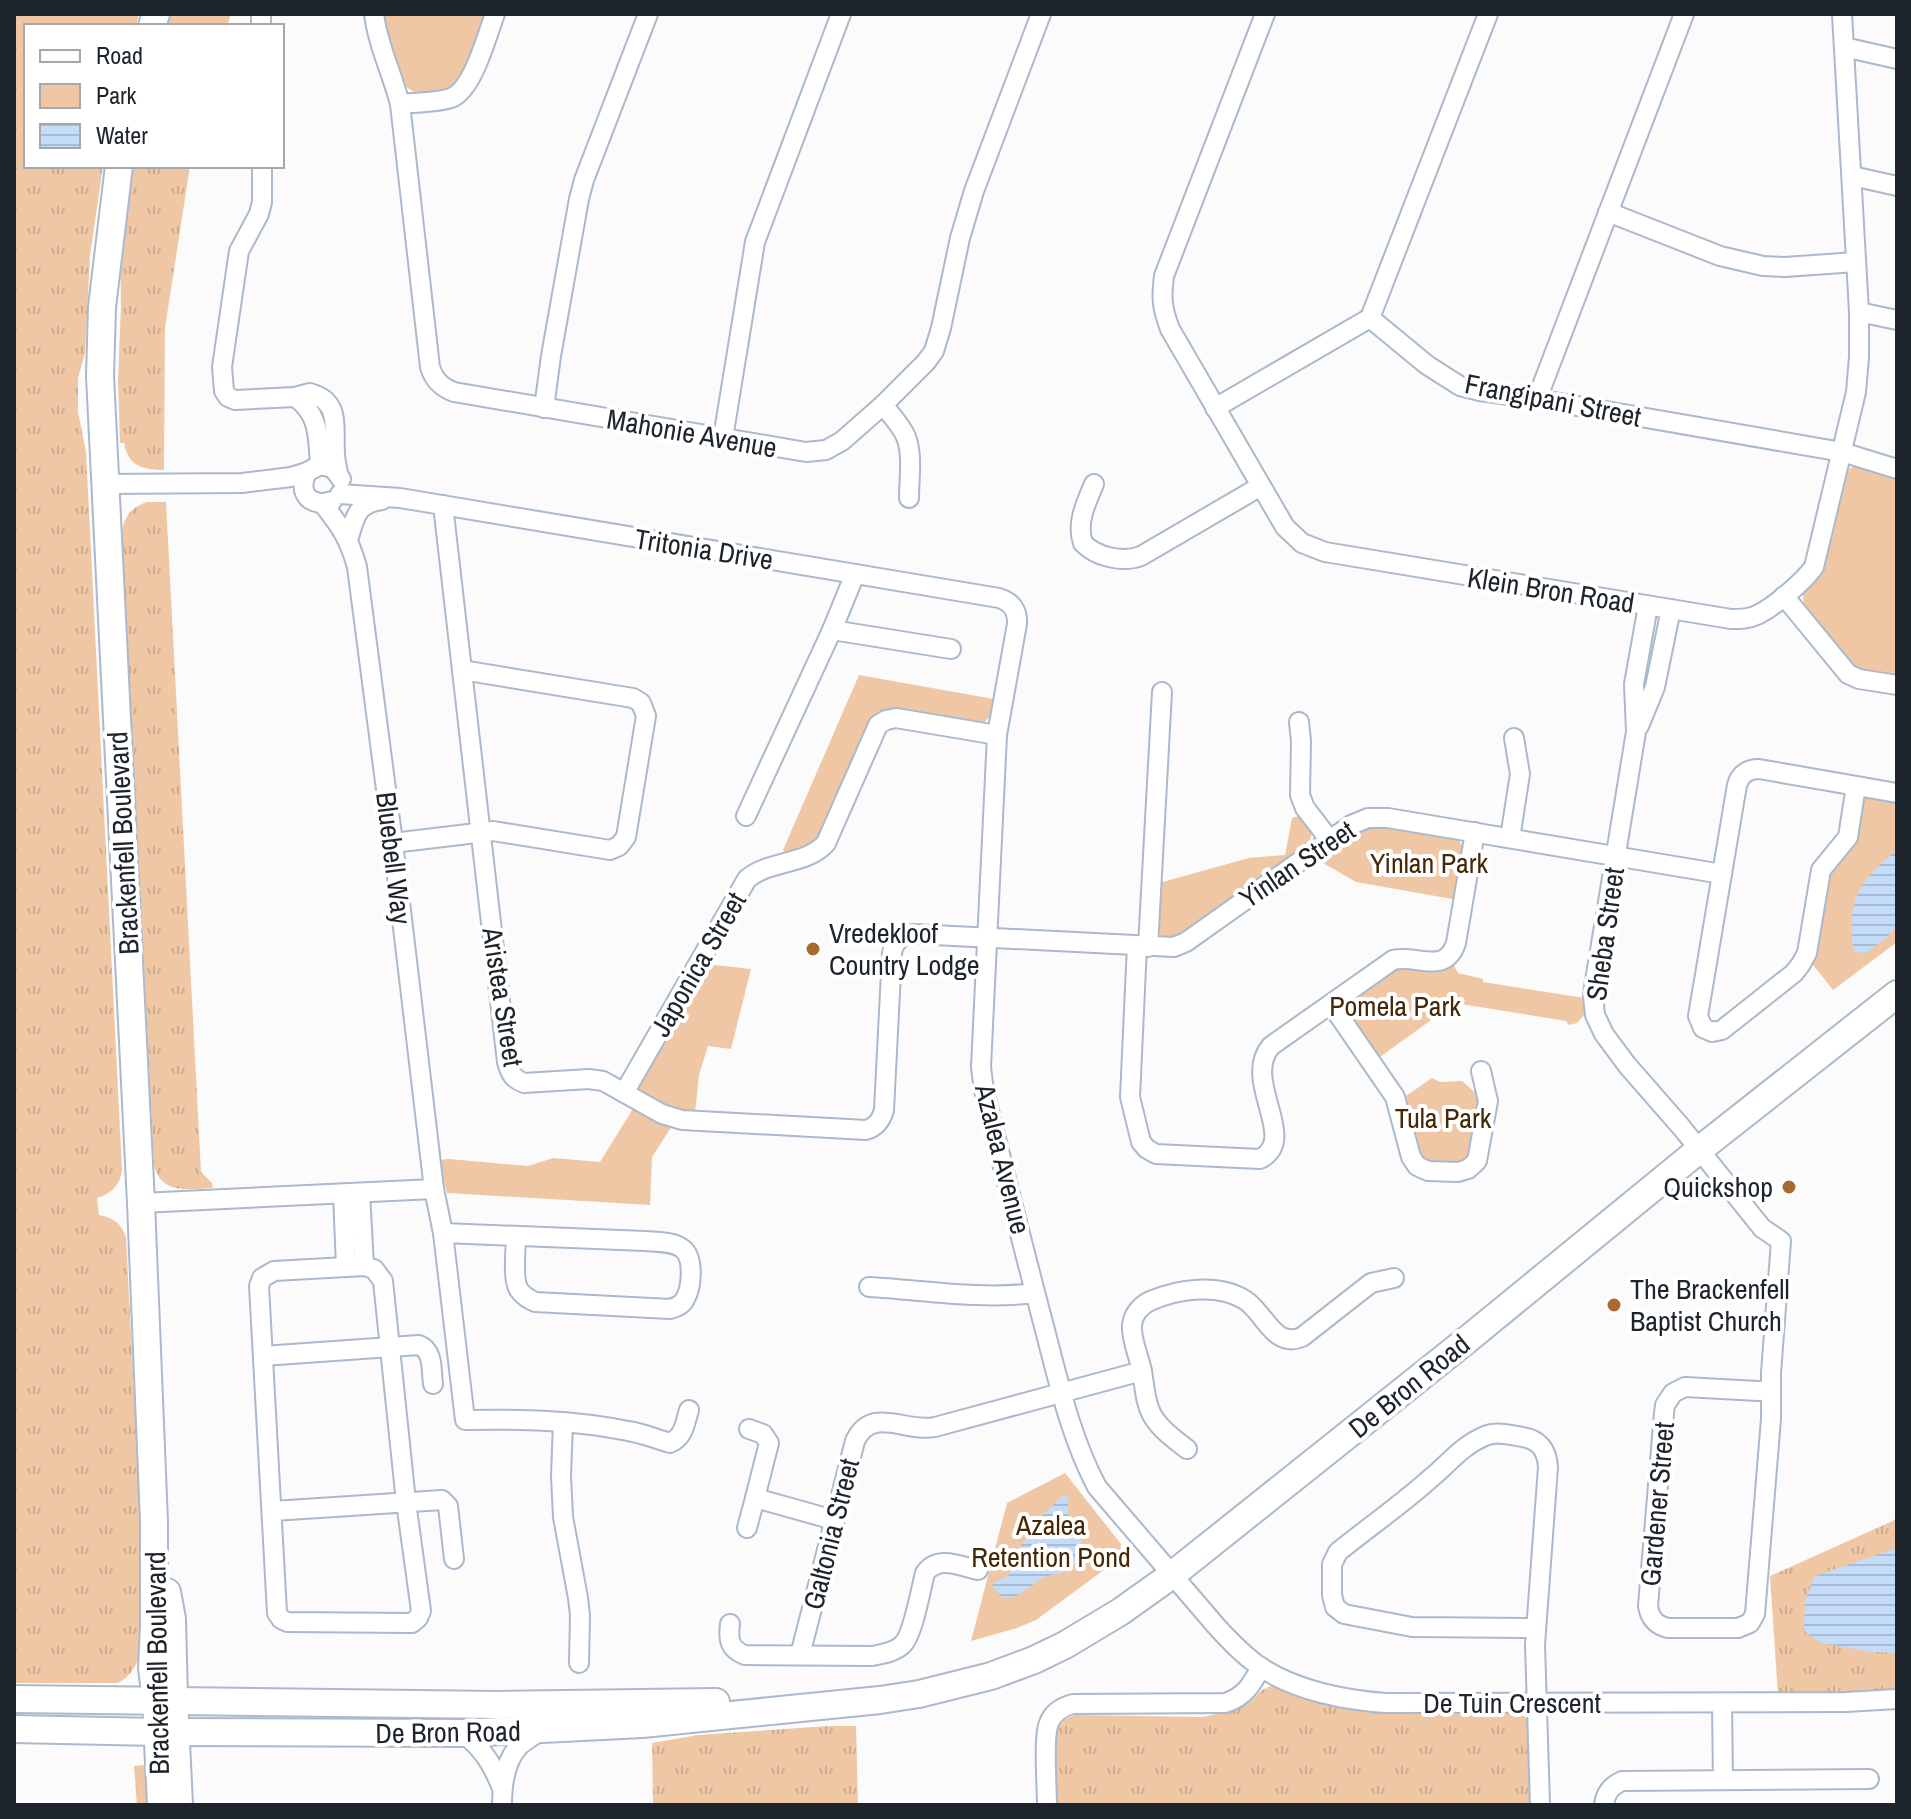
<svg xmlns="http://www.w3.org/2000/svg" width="1911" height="1819" font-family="'Archivo Narrow',sans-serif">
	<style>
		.grass { fill: url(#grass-tufts) }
		.park { fill: #f0c7a5 }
		.water { fill: url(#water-rules) }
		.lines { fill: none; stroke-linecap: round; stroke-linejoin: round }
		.street-casing { stroke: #aab9cc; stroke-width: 22 }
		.secondary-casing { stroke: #aab9cc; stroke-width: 30 }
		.street { stroke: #fff; stroke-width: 18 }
		.secondary { stroke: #fff; stroke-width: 26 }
		.poi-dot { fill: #a86a2f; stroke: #fff; stroke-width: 3 }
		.labels { text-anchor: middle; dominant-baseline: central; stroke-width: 8; stroke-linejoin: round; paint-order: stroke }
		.street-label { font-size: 28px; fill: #1e242b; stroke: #fff }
		.park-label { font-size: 28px; fill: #452605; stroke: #fff }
		.poi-label { font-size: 28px; fill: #1e242b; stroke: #fff; text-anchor: start }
	</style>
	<defs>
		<pattern id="grass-tufts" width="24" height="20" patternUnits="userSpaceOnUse" patternTransform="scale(2)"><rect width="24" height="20" fill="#f0c7a5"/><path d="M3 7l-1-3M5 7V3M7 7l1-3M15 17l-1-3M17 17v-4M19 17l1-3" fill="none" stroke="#cdab8e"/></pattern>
		<pattern id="water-rules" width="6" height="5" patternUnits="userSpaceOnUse" patternTransform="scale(2)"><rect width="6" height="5" fill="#c4dcf8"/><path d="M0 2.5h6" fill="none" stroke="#a8bdd5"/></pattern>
	</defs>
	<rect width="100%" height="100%" fill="#fbfbfb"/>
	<g class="grass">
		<path d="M 14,14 L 139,14 L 136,26 L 26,26 L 26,166 L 103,166 L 90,256 L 85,353 L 78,378 L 78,412 L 86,452 L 122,1170 C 120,1185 112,1193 97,1198 L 99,1215 C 113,1217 122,1224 126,1238 L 145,1606 C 142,1633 146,1669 118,1683 L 14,1683 Z"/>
		<polygon points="168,14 231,14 227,26 165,26"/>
		<path d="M 131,166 L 190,166 L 165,328 L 164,470 C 143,470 128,466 124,443 L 120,443 L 118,380 L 121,306 L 120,239 Z"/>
		<path d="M 147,502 L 166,502 L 201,1172 L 212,1183 L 213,1188 C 188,1189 160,1195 154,1164 L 122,532 C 124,516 132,507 147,502 Z"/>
		<polygon points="1897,1519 1897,1691 1846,1694 1778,1695 1770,1576"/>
		<path d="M 1271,1686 L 1282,1687 L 1322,1703 L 1358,1710 L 1445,1714 L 1519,1712 L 1529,1720 L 1534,1805 L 1056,1805 L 1056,1736 C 1058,1724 1065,1717 1077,1715 L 1203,1717 L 1236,1710 L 1250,1702 L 1262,1690 Z"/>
		<polygon points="829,1726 856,1726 858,1805 653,1805 652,1743 698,1735"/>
		<polygon points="145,1765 147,1805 137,1805 134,1766"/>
	</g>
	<g class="park">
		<path d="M 379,14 L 488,14 L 464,77 L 451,91 C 433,93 416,99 404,84 L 388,50 Z"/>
		<polygon points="1860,465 1897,477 1897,679 1858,672 1804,608 1803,594 1845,475 1850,468"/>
		<path d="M 859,675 L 994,699 C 993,711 991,719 980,725 L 894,712 L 817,843 L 786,855 L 783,850 Z"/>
		<polygon points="1871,795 1897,799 1897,942 1833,990 1810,961 1826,875 1863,801"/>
		<polygon points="1303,815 1312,832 1310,842 1307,846 1178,938 1174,939 1161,936 1157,926 1159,883 1249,858 1285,855 1292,818"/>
		<polygon points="1378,824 1457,838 1464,848 1458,900 1356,882 1323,863 1318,856 1351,833"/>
		<polygon points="1452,962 1458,973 1483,979 1483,982 1584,998 1584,1015 1577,1023 1569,1025 1566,1021 1455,1003 1377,1059 1346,1012 1347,1003 1396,967"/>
		<path d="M 706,964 L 751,969 L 731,1049 L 708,1046 L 699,1075 L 695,1113 C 673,1110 658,1102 639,1091 L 637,1085 Z"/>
		<polygon points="1432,1078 1440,1082 1462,1081 1480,1097 1472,1155 1457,1166 1421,1161 1403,1098"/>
		<polygon points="634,1107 672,1126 652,1157 650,1205 447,1193 439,1160 449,1159 528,1166 553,1158 600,1162"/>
		<polygon points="1065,1473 1121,1544 1120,1558 1036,1620 1017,1628 971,1641 1007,1503"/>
	</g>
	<g class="water">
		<path d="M 1897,850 L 1897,927 L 1887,937 L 1866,953 L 1854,952 C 1844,904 1861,878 1897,850 Z"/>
		<path d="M 1063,1496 L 1067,1496 L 1069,1498 C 1062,1523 1085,1533 1083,1555 C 1077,1560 1071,1568 1063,1572 C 1058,1575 1050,1574 1045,1577 C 1028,1585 1006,1615 992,1584 L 1009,1575 L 1020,1546 L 1031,1534 L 1045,1513 Z"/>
		<polygon points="1897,1548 1897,1653 1872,1652 1821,1643 1804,1631 1805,1600 1815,1576"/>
	</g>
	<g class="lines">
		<g class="street-casing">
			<g id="street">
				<polyline points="261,14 261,26"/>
				<path d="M 374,14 C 378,46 392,73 400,104 L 430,367 C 434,380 441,387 454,392 L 806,452 L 826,450 L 842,441 L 883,405 L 926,362 L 934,351 L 941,328 L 960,238 L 974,191 L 1041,14"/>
				<path d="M 1265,14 L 1164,276 C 1161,298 1162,308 1170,329 L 1285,527 L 1302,543 L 1325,552 L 1731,619 C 1740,619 1749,619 1757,615 C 1774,607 1803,582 1814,567 L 1856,392 L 1859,357 L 1859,312 L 1842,14"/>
				<polyline points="1844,47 1897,59"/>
				<path d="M 400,104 C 416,102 436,103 451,98 C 473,90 487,35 495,14"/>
				<path d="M 262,166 L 262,202 L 259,214 L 239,251 L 222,367 L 224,391 L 228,397 L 235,400 L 295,397 L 310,393 C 342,402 333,428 335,453 C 335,460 337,467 338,473"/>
				<polyline points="1852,176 1897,186"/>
				<polyline points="1608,212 1720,256 1763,266 1785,267 1856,262"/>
				<polyline points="1859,312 1897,320"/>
				<polyline points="1370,318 1427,365 1460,386 1480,391 1537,399 1842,452 1897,469"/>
				<polyline points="1370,318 1488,14"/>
				<path d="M 295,397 C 320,414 318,439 320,465"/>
				<polyline points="1537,399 1684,14"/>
				<path d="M 883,405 C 891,415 901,425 906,437 C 913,455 909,479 909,498"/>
				<polyline points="544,408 551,356 579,199 584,180 648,14"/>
				<polyline points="1215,408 1370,318"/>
				<polyline points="723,438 755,242 841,14"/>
				<path d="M 307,472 C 297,493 310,508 332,501"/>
				<polyline points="104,484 242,483 291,477 307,472 320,465 333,468 341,479"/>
				<path d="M 1094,484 C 1086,503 1076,523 1083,543 C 1096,557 1123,563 1141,556 L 1261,486"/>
				<path d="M 340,494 L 400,498 L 999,598 C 1012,602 1018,611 1017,624 L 997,735 L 981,1067 L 984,1091 C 1004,1171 1024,1251 1045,1330 C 1059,1384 1071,1438 1097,1487 L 1217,1627 C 1230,1641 1243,1655 1259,1666 C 1294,1690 1344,1700 1386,1703 L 1846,1702 L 1897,1699"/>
				<path d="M 323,504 C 341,527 349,538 357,567 L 393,843 L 434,1189 L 443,1233 L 465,1420 C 520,1419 574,1420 628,1431 C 642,1433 656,1439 670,1443 C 684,1437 685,1423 689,1410"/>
				<path d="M 443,505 L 507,1062 C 510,1073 513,1079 524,1083 L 589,1079 L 603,1081 L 662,1114 L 682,1120 L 866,1130 C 876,1127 881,1121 884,1110 L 892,953 C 894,941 902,934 914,934 L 1174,947 L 1186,942 L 1351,825 L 1368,818 L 1388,818 L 1722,874"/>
				<path d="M 348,540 C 355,518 356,503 382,500"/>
				<polyline points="1784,596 1848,674 1859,679 1897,685"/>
				<path d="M 1648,606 L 1634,684 L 1636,732 L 1594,987 L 1593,996 L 1595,1015 L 1604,1034 L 1627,1065 L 1682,1128 L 1762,1228 L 1781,1241 L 1771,1373 L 1771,1419 L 1755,1614 L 1750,1623 L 1738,1628 L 1668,1628 C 1656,1625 1650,1619 1648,1606 L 1664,1413 L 1665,1405 L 1673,1393 L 1685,1387 L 1758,1391 L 1771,1390"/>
				<polyline points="832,630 951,649"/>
				<polyline points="1299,722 1301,741 1300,795 1305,808 1329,839"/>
				<polyline points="1639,726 1655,687 1671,609"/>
				<path d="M 1856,786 L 1848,837 L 1821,870 L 1807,953 L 1801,964 L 1794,973 L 1722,1030 L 1712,1032 L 1703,1028 L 1698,1016 L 1737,785 C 1740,774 1748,769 1759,769 L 1897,793"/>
				<polyline points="746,816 832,630 855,574"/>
				<polyline points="1510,838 1520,774 1514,738"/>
				<polyline points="393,843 493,831 610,850 619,846 626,837 646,716 641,703 633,698 462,670"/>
				<path d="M 1137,946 L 1130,1097 L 1141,1142 L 1147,1149 L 1156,1154 L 1260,1159 C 1300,1139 1241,1081 1271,1046 L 1393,960 C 1417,954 1445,976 1456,943 L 1475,832"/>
				<polyline points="1148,947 1162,692"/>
				<polyline points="1331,1004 1395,1097 1411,1157 1417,1166 1428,1171 1458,1172 1468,1169 1477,1161 1488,1101 1481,1071"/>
				<path d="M 624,1093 L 747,879 C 769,860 807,865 826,843 L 878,725 L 886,720 L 896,718 L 997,735"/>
				<polyline points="360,1193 364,1266"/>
				<polyline points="343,1194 346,1267"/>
				<polyline points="141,1203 434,1189"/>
				<path d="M 443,1233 L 645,1241 C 657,1242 673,1241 683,1249 C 694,1258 692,1287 685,1299 C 682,1305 677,1307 670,1309 L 535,1302 C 529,1299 523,1296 519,1290 C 512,1279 516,1249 516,1236"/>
				<polygon points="364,1266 374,1269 383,1281 406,1502 421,1611 418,1618 412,1623 287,1622 281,1619 277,1613 259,1286 262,1278 274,1271"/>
				<path d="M 869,1287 C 923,1290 981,1300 1035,1293"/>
				<path d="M 263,1356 L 419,1345 C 434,1351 431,1370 433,1384"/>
				<polyline points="563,1422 561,1476 563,1517 578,1598 580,1615 579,1663"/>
				<polyline points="749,1429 763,1434 769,1443 755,1498 834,1520"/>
				<path d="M 1187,1449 C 1174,1439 1160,1429 1152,1415 C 1144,1400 1145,1384 1141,1367 C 1138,1354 1131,1339 1132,1325 C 1133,1315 1140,1306 1150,1301 C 1178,1289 1218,1283 1245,1300 C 1265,1313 1274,1349 1302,1337 L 1371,1283 L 1394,1278"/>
				<polyline points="273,1511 442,1500 448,1506 454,1559"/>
				<polyline points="747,1528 755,1498"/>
				<path d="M 730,1624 C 728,1639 729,1649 745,1655 L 872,1656 C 882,1654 895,1652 902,1645 C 913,1636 921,1588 925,1573 C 938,1555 960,1566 978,1570"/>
				<path d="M 1536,1628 L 1412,1627 L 1344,1614 L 1335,1607 L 1332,1595 L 1332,1564 L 1338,1552 C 1369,1527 1402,1504 1431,1478 C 1449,1463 1463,1445 1485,1436 C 1497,1431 1511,1435 1522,1437 C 1539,1439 1547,1450 1548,1467 L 1535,1645 L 1540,1805"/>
				<path d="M 800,1655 L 855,1441 C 872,1405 905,1433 935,1427 L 1142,1371"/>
				<polyline points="1722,1703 1723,1780"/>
				<path d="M 463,1733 C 484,1750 492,1764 502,1788"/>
				<path d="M 502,1805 C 502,1786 505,1762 518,1747 C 524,1741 533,1736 540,1731"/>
				<path d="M 1047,1805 C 1047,1787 1043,1736 1049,1723 C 1053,1712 1062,1707 1073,1704 L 1225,1703 C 1245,1697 1252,1684 1261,1667"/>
				<path d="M 1604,1805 C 1605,1793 1611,1786 1622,1781 L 1869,1779"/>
			</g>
		</g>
		<g class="secondary-casing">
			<g id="secondary">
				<polyline points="152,26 156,14"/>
				<polyline points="119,166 102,307 100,376 141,1203 154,1522 154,1627 152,1668 156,1700 161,1805"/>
				<polyline points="167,1592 172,1619 174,1700 179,1805"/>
				<polyline points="14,1699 498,1705 716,1702"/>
				<polyline points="14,1729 157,1732 463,1733 642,1724 880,1700 919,1694 991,1676 1034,1660 1065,1645 1120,1612 1172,1575 1468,1339 1699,1150 1897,994"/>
			</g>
		</g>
		<use href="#street" class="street"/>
		<use href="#secondary" class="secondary"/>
	</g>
	<g class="poi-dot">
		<circle cx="813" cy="949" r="8"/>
		<circle cx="1789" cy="1187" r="8"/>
		<circle cx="1614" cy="1305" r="8"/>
	</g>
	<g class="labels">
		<g class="street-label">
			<text transform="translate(1553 400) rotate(11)">Frangipani Street</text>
			<text transform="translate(692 433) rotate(10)">Mahonie Avenue</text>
			<text transform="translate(704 549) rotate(9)">Tritonia Drive</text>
			<text transform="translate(1551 590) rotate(9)">Klein Bron Road</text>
			<text transform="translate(123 843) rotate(-93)">Brackenfell Boulevard</text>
			<text transform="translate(394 858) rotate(83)">Bluebell Way</text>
			<text transform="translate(1297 864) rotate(-34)">Yinlan Street</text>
			<text transform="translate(1605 934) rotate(-82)">Sheba Street</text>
			<text transform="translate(698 964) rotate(-60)">Japonica Street</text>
			<text transform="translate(503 997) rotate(81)">Aristea Street</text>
			<text transform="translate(1003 1159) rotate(76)">Azalea Avenue</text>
			<text transform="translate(1409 1386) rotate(-39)">De Bron Road</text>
			<text transform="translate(1657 1504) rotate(-85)">Gardener Street</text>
			<text transform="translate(831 1534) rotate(-76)">Galtonia Street</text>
			<text transform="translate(157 1663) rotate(-91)">Brackenfell Boulevard</text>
			<text x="1512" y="1703">De Tuin Crescent</text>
			<text transform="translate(448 1732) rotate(-1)">De Bron Road</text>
		</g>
		<g class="park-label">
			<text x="1429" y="863">Yinlan Park</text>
			<text x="1395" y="1006">Pomela Park</text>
			<text x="1443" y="1118">Tula Park</text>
			<text x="1051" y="1525">Azalea<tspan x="1051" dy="32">Retention Pond</tspan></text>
		</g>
		<g class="poi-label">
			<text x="829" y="933">Vredekloof<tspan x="829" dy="32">Country Lodge</tspan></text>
			<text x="1773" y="1187" text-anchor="end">Quickshop</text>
			<text x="1630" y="1289">The Brackenfell<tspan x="1630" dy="32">Baptist Church</tspan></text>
		</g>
	</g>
	<rect width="1911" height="1819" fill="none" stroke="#1e242b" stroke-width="32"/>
	<rect x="24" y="24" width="260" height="144" fill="#ffffff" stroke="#a5a7aa" stroke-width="2"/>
	<rect x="40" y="50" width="40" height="12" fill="#ffffff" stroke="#a5a7aa" stroke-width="2"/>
	<text x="96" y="64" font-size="24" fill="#1e242b">Road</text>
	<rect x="40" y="84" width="40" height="24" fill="#f0c7a5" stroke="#a5a7aa" stroke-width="2"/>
	<text x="96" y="104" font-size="24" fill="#1e242b">Park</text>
	<rect x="40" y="124" width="40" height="24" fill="url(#water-rules)" stroke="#a5a7aa" stroke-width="2"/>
	<text x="96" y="144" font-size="24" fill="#1e242b">Water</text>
</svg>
